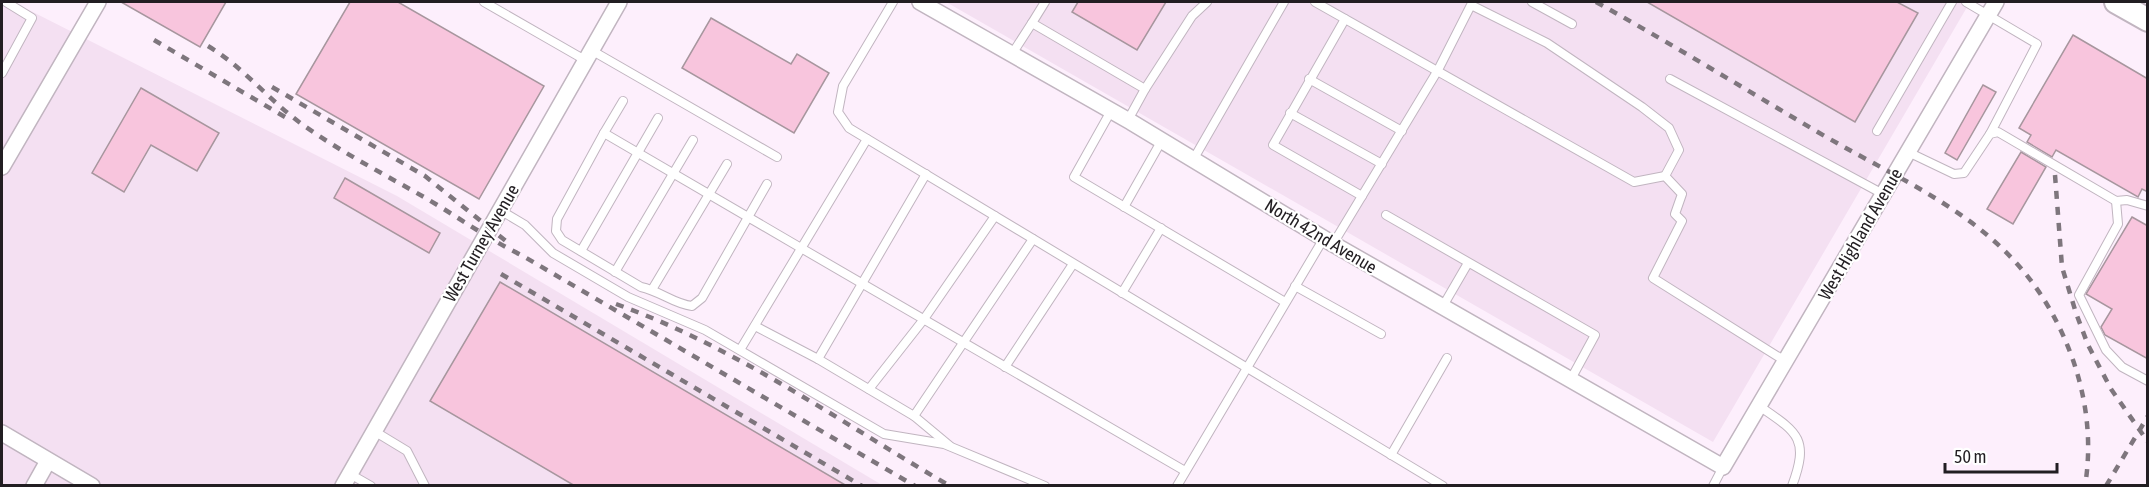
<svg xmlns="http://www.w3.org/2000/svg" width="2149" height="487" font-family="'Asap Condensed',sans-serif">
	<style>
		.built { fill: #f4e0f2 }
		.building { fill: #f8c5dd; stroke: #a7969e; stroke-width: 1.5 }
		.lines { fill: none; stroke-linecap: round; stroke-linejoin: round }
		.lane-casing { stroke: #c1b5c0; stroke-width: 10 }
		.street-casing { stroke: #c1b5c0; stroke-width: 18 }
		.secondary-casing { stroke: #c1b5c0; stroke-width: 26 }
		.lane { stroke: #fff; stroke-width: 8 }
		.street { stroke: #fff; stroke-width: 15 }
		.secondary { stroke: #fff; stroke-width: 22 }
		.rail { stroke: #7e767d; stroke-width: 4.5; stroke-dasharray: 8 8; stroke-linecap: butt }
		.labels { text-anchor: middle; dominant-baseline: central; stroke-width: 4.5; stroke-linejoin: round; paint-order: stroke }
		.street-label { font-size: 18px; fill: #221e22; stroke: #fff }
	</style>
	<rect width="100%" height="100%" fill="#fdeffc"/>
	<g class="built">
		<polygon points="2,2 13,2 397,196 882,485 2,485"/>
		<polygon points="946,2 1970,2 1713,442"/>
	</g>
	<g class="building">
		<polygon points="121,2 226,2 200,47"/>
		<polygon points="350,2 398,2 544,86 479,199 296,94"/>
		<polygon points="1078,2 1166,2 1137,50 1072,12"/>
		<polygon points="1647,2 1897,2 1918,13 1855,122"/>
		<polygon points="711,18 791,64 797,54 829,73 794,133 682,68"/>
		<polygon points="2073,35 2148,79 2148,192 2142,189 2138,197 2056,150 2052,157 2027,142 2031,135 2019,128"/>
		<polygon points="1983,85 1996,92 1957,160 1945,153"/>
		<polygon points="141,88 219,133 197,171 151,145 124,192 92,173"/>
		<polygon points="2021,152 2046,167 2013,224 1987,209"/>
		<polygon points="345,178 440,233 429,253 334,198"/>
		<polygon points="2132,217 2148,226 2148,359 2105,335 2101,327 2112,309 2086,294"/>
		<polygon points="500,282 847,486 575,486 430,401"/>
	</g>
	<g class="lines">
		<g class="lane-casing">
			<g id="lane">
				<polyline points="484,2 585,60"/>
				<polyline points="893,2 843,86 838,112 849,128 1443,486"/>
				<polyline points="1315,2 1634,182 1665,176 1682,194 1675,214 1682,221 1653,278 1785,361"/>
				<polyline points="1532,2 1572,24"/>
				<polyline points="1966,2 2037,44 1990,134"/>
				<polyline points="1345,19 1273,145 1362,196"/>
				<polyline points="1032,23 1045,2"/>
				<polyline points="591,50 777,157"/>
				<polyline points="1012,54 1032,23 1145,89 1128,120"/>
				<polyline points="2,73 32,18 6,2"/>
				<polyline points="1309,79 1402,131"/>
				<polyline points="1670,79 1883,194"/>
				<polyline points="1145,89 1192,16 1207,2"/>
				<polyline points="1111,111 1074,177 1285,302"/>
				<polyline points="1290,113 1382,164"/>
				<polyline points="1877,131 1952,2"/>
				<polyline points="604,133 623,101"/>
				<polyline points="1908,152 1954,174 1964,173 1990,134 1998,132 2116,201 2127,200 2148,206"/>
				<polyline points="1193,160 1284,2"/>
				<polyline points="926,174 818,359 914,416 1033,239"/>
				<path d="M 767,184 L 702,298 L 692,306 C 674,304 660,291 641,287 L 562,240 L 556,231 L 557,219 L 604,133 C 670,172 736,210 801,248 L 1185,471"/>
				<polyline points="2116,201 2118,224 2079,295 2106,350 2122,367 2148,381"/>
				<polyline points="1124,207 1162,140"/>
				<polyline points="500,210 525,225 553,253 628,297 705,330 884,434 944,444 1045,486"/>
				<polyline points="1386,215 1595,335 1571,379"/>
				<polyline points="1333,244 1438,70 1471,5 1547,43 1642,107 1669,128 1679,150 1665,176"/>
				<polyline points="581,251 658,118"/>
				<polyline points="615,272 693,140"/>
				<polyline points="1295,286 1381,334"/>
				<polyline points="653,288 727,164"/>
				<polyline points="1122,293 1161,228"/>
				<polyline points="1443,306 1468,263"/>
				<polyline points="755,326 818,359"/>
				<polyline points="740,350 867,139"/>
				<polyline points="1005,367 1073,264"/>
				<polyline points="869,389 924,319 995,216"/>
				<path d="M 1759,406 C 1797,432 1810,438 1792,486"/>
				<polyline points="914,416 950,446"/>
				<polyline points="374,431 407,451 425,486"/>
				<polyline points="1391,455 1447,358"/>
				<polyline points="350,474 371,486"/>
				<polyline points="1177,486 1324,238"/>
				<polyline points="1713,486 1723,467"/>
			</g>
		</g>
		<g class="street-casing">
			<g id="street">
				<polyline points="920,2 1131,122 1333,244 1723,467 1996,2"/>
				<polyline points="2,167 98,2"/>
				<polyline points="2,433 92,486"/>
				<polyline points="34,486 48,461"/>
				<polyline points="343,486 619,2"/>
			</g>
		</g>
		<g class="secondary-casing">
			<polyline id="secondary" points="2116,2 2148,20"/>
		</g>
		<use href="#lane" class="lane"/>
		<use href="#street" class="street"/>
		<use href="#secondary" class="secondary"/>
		<g class="rail">
			<path d="M 1596,2 C 1670,43 1743,88 1816,131 C 1927,196 2026,228 2073,360 C 2087,401 2092,443 2085,486"/>
			<polyline points="154,40 285,117"/>
			<path d="M 208,46 C 243,67 267,98 299,122 C 340,152 386,175 429,200 C 461,219 490,240 523,256 L 915,486"/>
			<polyline points="272,87 425,176 507,242"/>
			<polyline points="2055,175 2062,267 2076,313 2088,345 2111,389 2148,442"/>
			<polyline points="501,274 862,486"/>
			<path d="M 616,304 C 736,347 840,422 950,486"/>
			<polyline points="2106,486 2148,416"/>
		</g>
	</g>
	<g class="labels">
		<g class="street-label">
			<text transform="translate(1860 234) rotate(-60)">West Highland Avenue</text>
			<text transform="translate(1321 236) rotate(31)">North 42nd Avenue</text>
			<text transform="translate(481 243) rotate(-60)">West Turney Avenue</text>
		</g>
	</g>
	<rect width="2149" height="487" fill="none" stroke="#221e22" stroke-width="6"/>
	<path d="M1945 463v9h112v-9" fill="none" stroke="#221e22" stroke-width="3"/>
	<text x="1954" y="463" font-size="18" fill="#221e22" stroke="#ffffff" stroke-width="4.5" paint-order="stroke">50 m</text>
</svg>
